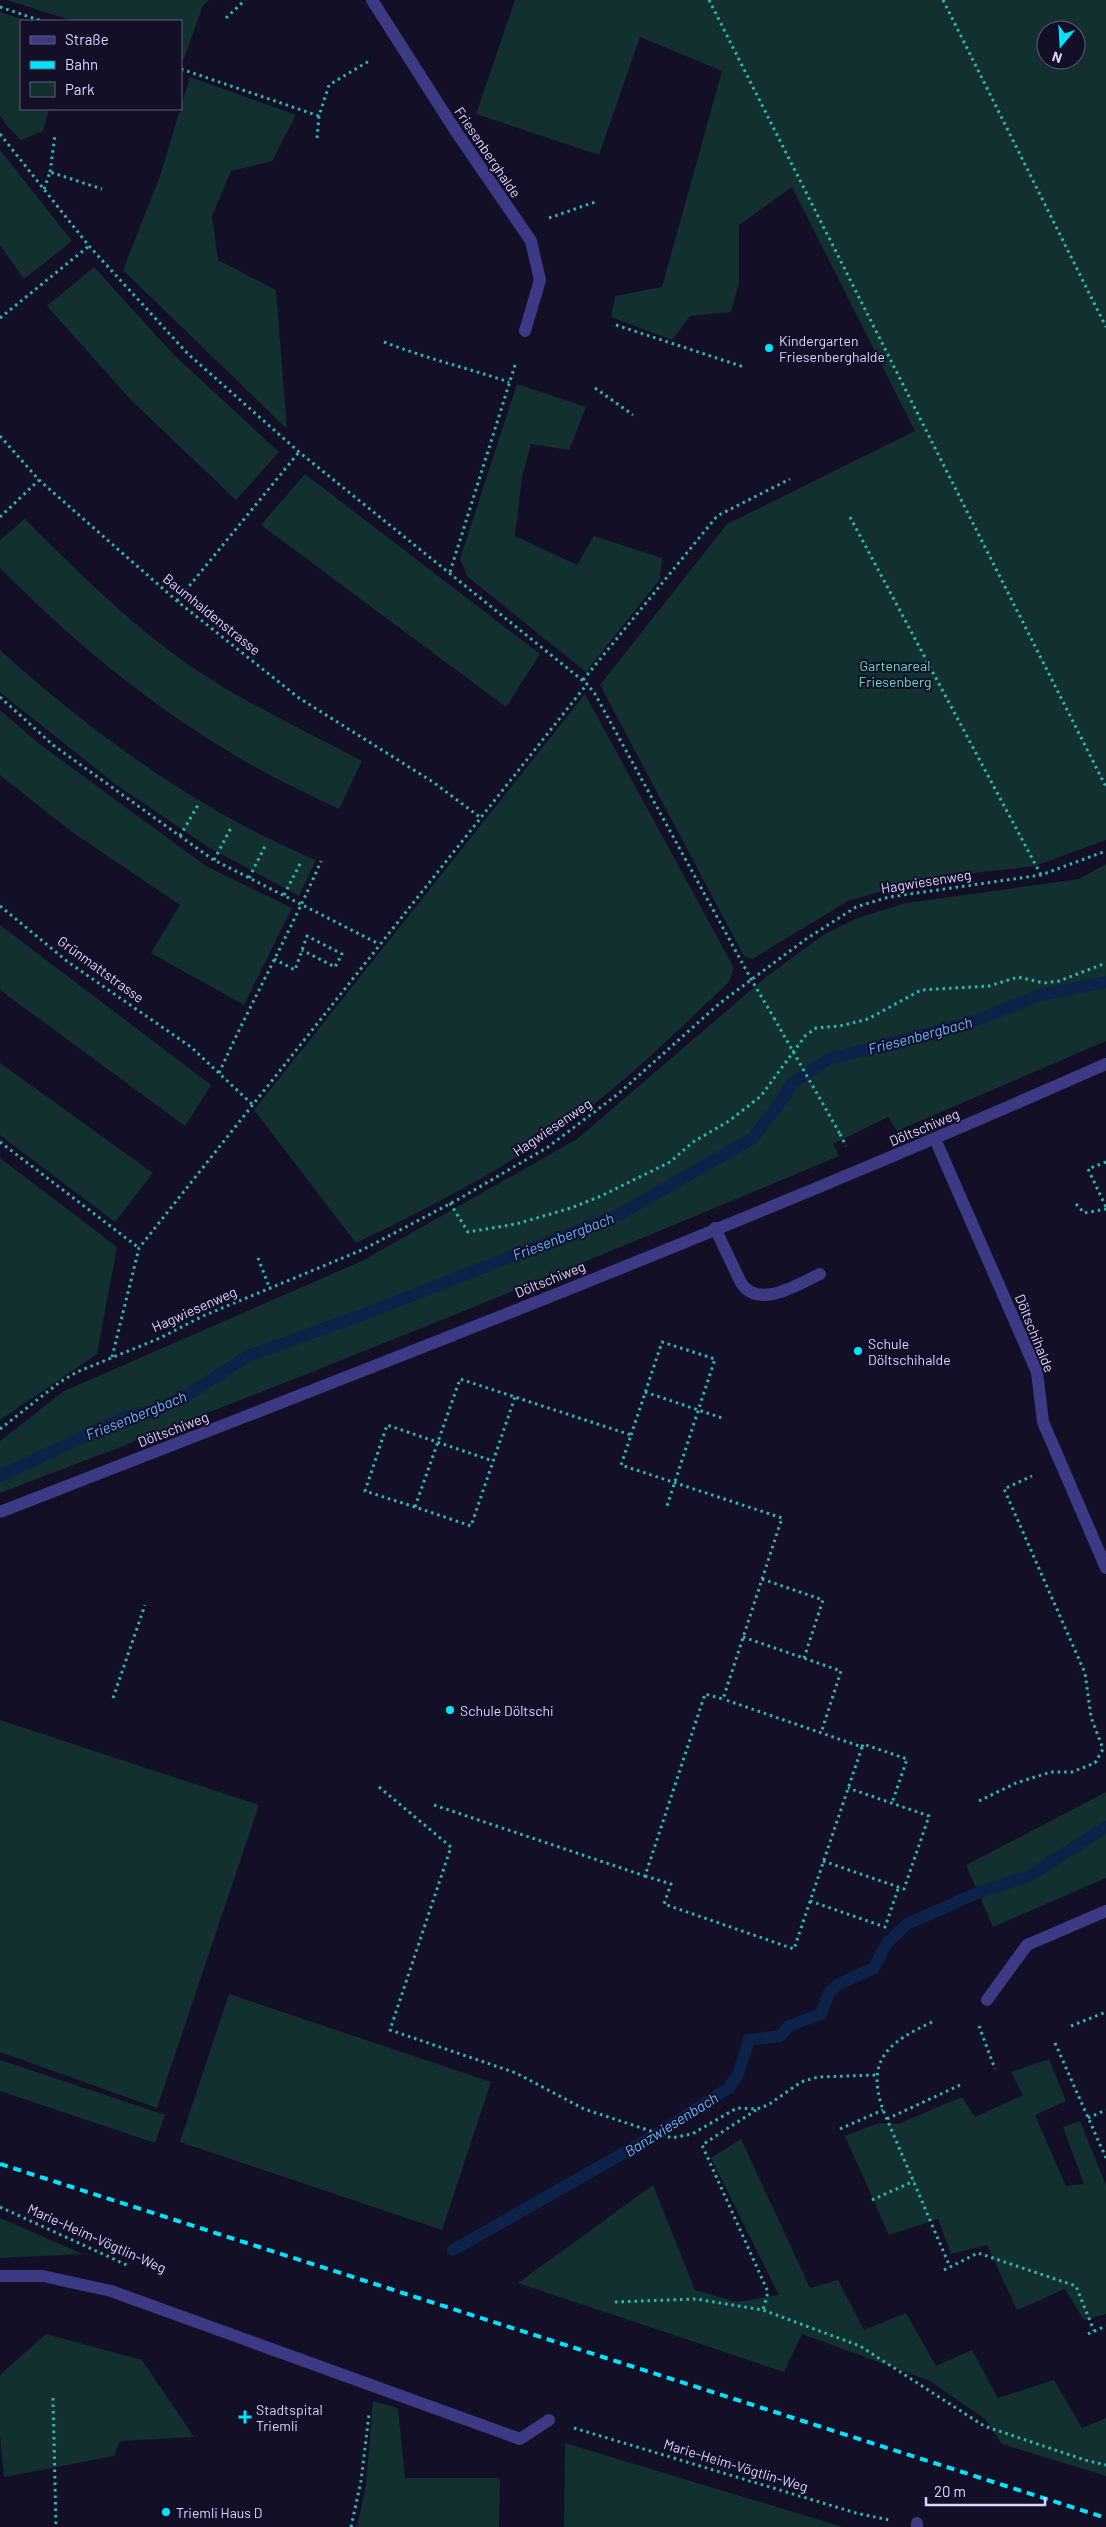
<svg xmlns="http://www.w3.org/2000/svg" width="1106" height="2527" font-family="Barlow,sans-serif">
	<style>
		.green { fill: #12302f; fill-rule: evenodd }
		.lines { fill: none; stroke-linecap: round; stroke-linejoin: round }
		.stream { stroke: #0c2248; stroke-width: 12 }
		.path { stroke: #2fb8b0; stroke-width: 3; stroke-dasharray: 2.5 4; stroke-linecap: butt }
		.minor { stroke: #3d3a85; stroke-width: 12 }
		.rail { stroke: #00e5ff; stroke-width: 4; stroke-dasharray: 8 6; stroke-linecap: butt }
		.path-bridge { stroke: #2fb8b0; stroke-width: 3; stroke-dasharray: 2.5 4; stroke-linecap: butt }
		.poi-dot { fill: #00e5ff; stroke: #130f26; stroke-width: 2 }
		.labels { text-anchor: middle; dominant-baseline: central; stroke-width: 4; stroke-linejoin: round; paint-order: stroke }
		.street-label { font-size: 14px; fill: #d9d4ff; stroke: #130f26 }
		.poi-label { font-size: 14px; fill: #d9d4ff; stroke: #130f26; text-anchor: start }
		.park-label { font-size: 14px; fill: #5fe0c0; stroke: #130f26 }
		.water-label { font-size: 15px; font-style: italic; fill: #62b6ff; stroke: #130f26 }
	</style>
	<rect width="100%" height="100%" fill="#130f26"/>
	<g class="green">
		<polygon points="7,0 209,0 203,5 184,59 181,58 181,21 73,21"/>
		<path d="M 515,0 L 1106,0 L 1106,840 L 1035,866 L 930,878 L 848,901 L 752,959 L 744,956 L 600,685 L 727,524 L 915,431 L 792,187 L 739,225 L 739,283 L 731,312 L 690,316 L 672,340 L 611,317 L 615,296 L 662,287 L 722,71 L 640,37 L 599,155 L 476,114 ZM 1046,30 L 1076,30 L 1076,60 L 1046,60 Z"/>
		<polygon points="0,12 28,21 21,21 21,109 49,109 43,131 21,140 7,126 0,115"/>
		<polygon points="190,77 296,115 272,161 231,171 212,216 218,260 276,290 287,429 123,270 160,176"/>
		<polygon points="0,150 72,241 24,279 0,245"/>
		<polygon points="94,267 175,356 279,452 236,500 130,399 47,306"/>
		<polygon points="517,384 586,407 569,450 531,444 522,477 515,536 577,565 594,536 662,558 660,579 586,672 468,577 460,559"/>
		<polygon points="305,474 540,654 506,707 261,525"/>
		<path d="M 25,519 C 87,581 151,645 228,690 C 271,715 317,737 362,761 L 339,809 C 306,793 273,778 241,759 C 152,707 72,641 0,568 L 0,540 Z"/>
		<path d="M 0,650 C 94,735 199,811 316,860 L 299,896 L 208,847 L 118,786 L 2,694 L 0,692 Z"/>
		<path d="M 585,694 L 734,968 L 729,982 C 685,1023 642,1067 594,1104 C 521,1160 439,1203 356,1243 L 254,1110 Z"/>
		<polygon points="0,710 38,743 206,866 292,908 244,1005 151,953 180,905 72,832 0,775"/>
		<path d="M 1106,864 L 1106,1041 L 897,1131 L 888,1117 L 833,1144 L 839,1156 C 561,1273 282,1386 0,1493 L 0,1441 L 64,1391 L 362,1261 L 577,1139 L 766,977 L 823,935 L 855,919 L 906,903 L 1079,879 Z"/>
		<polygon points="0,925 211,1085 185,1126 0,990"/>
		<polygon points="0,1063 153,1173 115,1222 0,1135"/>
		<polygon points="0,1158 117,1247 97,1354 0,1420"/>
		<polygon points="0,1720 259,1805 157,2108 0,2052"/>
		<polygon points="1106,1792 1106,1878 993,1927 966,1865"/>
		<polygon points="229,1994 491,2082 442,2230 180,2142"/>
		<polygon points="1049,2059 1066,2101 1035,2115 1066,2186 1084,2184 1063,2127 1080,2121 1106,2185 1106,2314 1084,2320 1065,2289 1017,2310 987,2245 951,2254 938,2219 889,2235 845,2136 879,2123 898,2124 962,2097 975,2117 1023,2095 1011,2072"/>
		<polygon points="0,2060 165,2115 155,2143 0,2091"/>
		<polygon points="741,2139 810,2288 838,2280 864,2330 906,2313 936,2366 972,2350 998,2398 1054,2380 1082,2428 1106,2418 1106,2476 1002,2444 985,2419 930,2381 802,2334 784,2372 518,2283 653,2185 695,2290 737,2302 779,2295 711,2158"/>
		<polygon points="0,2218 83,2254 0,2258"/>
		<polygon points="46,2334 142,2360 194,2437 120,2441 114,2456 4,2477 0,2436 0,2375"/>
		<polygon points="373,2401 398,2408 405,2478 498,2478 500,2480 499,2527 357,2527 366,2485"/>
		<polygon points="565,2443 843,2527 564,2527"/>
	</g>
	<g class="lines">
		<g class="stream">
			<polyline points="0,1476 127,1416 153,1411 189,1394 248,1356 362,1315 620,1214 753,1138 785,1096 791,1084 829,1059 972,1022 1040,995 1106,982"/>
			<polyline points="453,2250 659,2133 729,2088 738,2074 749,2040 780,2036 789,2026 821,2014 829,1993 837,1985 874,1968 887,1943 907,1924 977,1893 1029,1876 1106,1827"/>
		</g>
		<g class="path">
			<polyline points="709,0 1106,787"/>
			<polyline points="943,0 1106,327"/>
			<polyline points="0,7 42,21"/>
			<polyline points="226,18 245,0"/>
			<polyline points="181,69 319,116"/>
			<polyline points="0,134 89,246 188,354 299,452 587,684 595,694 751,979 774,1018"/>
			<polyline points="317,138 319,116 329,85 369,61"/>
			<polyline points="50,172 55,135"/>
			<polyline points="44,189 50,172 102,189"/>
			<polyline points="549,218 595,202"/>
			<polyline points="0,318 89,246"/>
			<polyline points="616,325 744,367"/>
			<path d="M 384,342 C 425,358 467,368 509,382"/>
			<polyline points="595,388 633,415"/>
			<polyline points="0,436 39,480 177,601 299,698 433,782 481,818"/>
			<polyline points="0,517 39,480"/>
			<polyline points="850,517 1041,875"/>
			<polyline points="450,572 516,362"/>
			<polyline points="177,601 299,452"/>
			<polyline points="583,680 717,516 790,479"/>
			<polyline points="0,697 53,745 212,859 379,944"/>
			<polyline points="180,836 198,805"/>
			<polyline points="214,860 232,826"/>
			<polyline points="249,878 266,844"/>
			<polyline points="284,895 301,862"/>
			<polyline points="0,906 68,962 191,1047 253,1105"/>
			<polyline points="274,959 295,970 307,936 342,954 335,967 302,950"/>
			<path d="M 219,1073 C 251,1002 290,933 321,861"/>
			<polyline points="840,1134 846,1146"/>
			<polyline points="0,1142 139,1248"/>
			<polyline points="1106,1162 1088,1169 1106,1207"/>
			<polyline points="450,1203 468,1232 516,1224 571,1208 601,1196 670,1162 693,1142 729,1121 761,1096 805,1036 816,1028 840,1026 868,1019 921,990 989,986 1018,977 1044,983 1059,981 1106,963"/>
			<polyline points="1076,1204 1084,1213 1106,1209"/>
			<polyline points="258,1258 270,1289"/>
			<polyline points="112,1357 139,1248 587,684"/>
			<polyline points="645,1392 722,1418"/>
			<polyline points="0,1429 60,1382 77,1372 160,1338 203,1316 364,1249 457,1200 548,1147 618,1094 720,1003 806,939 856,907 889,897 1041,875 1106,851"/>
			<polyline points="631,1435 662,1342 715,1359 667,1506"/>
			<polyline points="415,1507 365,1491 387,1425 493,1461"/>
			<polyline points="762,1579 823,1600 804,1658"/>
			<polyline points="743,1637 841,1671 821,1733"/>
			<polyline points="113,1698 145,1605"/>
			<polyline points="862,1747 863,1744 907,1759 892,1803"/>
			<polyline points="379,1787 451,1847 390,2030 516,2073 584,2109 672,2138 692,2134 737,2108 757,2109 768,2105 801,2082 818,2077 877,2075"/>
			<polyline points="979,1801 1016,1783 1051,1772 1072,1772 1095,1763 1103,1749 1091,1717 1085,1673 1004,1489 1032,1476"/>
			<polyline points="434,1805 645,1876 705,1694 723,1699 782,1518 621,1465 631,1435 460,1379 415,1507 471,1526 515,1397"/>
			<polyline points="823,1861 904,1889 929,1816 848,1788"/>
			<polyline points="645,1876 671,1884 664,1904 794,1949 862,1747 723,1699"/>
			<polyline points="810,1901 885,1927 899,1886"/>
			<path d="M 932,2022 C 890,2042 865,2058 883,2110 L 950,2267"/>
			<polyline points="979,2026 995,2069"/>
			<polyline points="1071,2026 1106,2012"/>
			<polyline points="1055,2043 1106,2158"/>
			<polyline points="756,2110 702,2145 768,2292 763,2310"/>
			<polyline points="1088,2118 1106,2110"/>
			<polyline points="887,2119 960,2085"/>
			<polyline points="840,2129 883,2110"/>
			<polyline points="872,2200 914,2181"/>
			<polyline points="0,2207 129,2266"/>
			<polyline points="944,2270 978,2253 1076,2286 1094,2331"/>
			<polyline points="615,2302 696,2299 763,2310 860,2346 984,2426 1085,2460 1106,2465"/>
			<polyline points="1088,2334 1106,2326"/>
			<polyline points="53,2398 56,2527"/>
			<polyline points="574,2428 856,2513 889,2520"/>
			<polyline points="351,2527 361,2481 369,2414"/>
		</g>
		<g class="minor">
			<polyline points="372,0 455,130 531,241 540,280 525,331"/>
			<polyline points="935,1139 1037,1372 1043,1422 1106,1568"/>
			<path d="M 715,1228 L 741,1283 C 759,1310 798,1284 820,1274"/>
			<path d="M 0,1512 C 371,1368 742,1225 1106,1064"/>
			<polyline points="987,2000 1027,1945 1106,1911"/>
			<polyline points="0,2276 43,2276 111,2291 520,2439 549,2420"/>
			<polyline points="917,2523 917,2527"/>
		</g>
		<polyline class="rail" points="0,2164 1106,2518"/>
		<polyline class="path-bridge" points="774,1018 840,1134"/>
	</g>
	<g class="poi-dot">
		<circle cx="769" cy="348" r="5"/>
		<circle cx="858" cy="1351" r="5"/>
		<circle cx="450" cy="1710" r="5"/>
		<path d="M242.5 2409.5h5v5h5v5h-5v5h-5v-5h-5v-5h5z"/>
		<circle cx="166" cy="2512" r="5"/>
	</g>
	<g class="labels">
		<g class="street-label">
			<text transform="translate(488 152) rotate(56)">Friesenberghalde</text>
			<text transform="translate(212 614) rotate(39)">Baumhaldenstrasse</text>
			<text transform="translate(926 881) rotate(-9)">Hagwiesenweg</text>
			<text transform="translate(101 969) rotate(36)">Grünmattstrasse</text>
			<text transform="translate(552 1127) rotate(-34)">Hagwiesenweg</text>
			<text transform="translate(924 1127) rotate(-23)">Döltschiweg</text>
			<text transform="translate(550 1279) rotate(-22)">Döltschiweg</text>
			<text transform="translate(194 1309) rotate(-24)">Hagwiesenweg</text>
			<text transform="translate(1035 1333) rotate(68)">Döltschihalde</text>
			<text transform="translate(173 1429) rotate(-21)">Döltschiweg</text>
			<text transform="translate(97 2238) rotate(24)">Marie-Heim-Vögtlin-Weg</text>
			<text transform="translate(736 2465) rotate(17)">Marie-Heim-Vögtlin-Weg</text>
		</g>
		<g class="poi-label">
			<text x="779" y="340">Kindergarten<tspan x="779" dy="16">Friesenberghalde</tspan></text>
			<text x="868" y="1343">Schule<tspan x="868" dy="16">Döltschihalde</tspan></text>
			<text x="460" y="1710">Schule Döltschi</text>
			<text x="256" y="2409">Stadtspital<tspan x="256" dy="16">Triemli</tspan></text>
			<text x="176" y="2512">Triemli Haus D</text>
		</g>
		<g class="park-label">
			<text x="895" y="665">Gartenareal<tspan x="895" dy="16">Friesenberg</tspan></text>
		</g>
		<g class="water-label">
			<text transform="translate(920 1035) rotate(-15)">Friesenbergbach</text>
			<text transform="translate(563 1236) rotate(-21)">Friesenbergbach</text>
			<text transform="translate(136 1415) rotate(-22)">Friesenbergbach</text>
			<text transform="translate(671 2124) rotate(-32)">Banzwiesenbach</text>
		</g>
	</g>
	<rect x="20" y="20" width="162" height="90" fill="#130f26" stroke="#625e7d"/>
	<rect x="30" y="36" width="25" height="8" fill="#3d3a85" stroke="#625e7d"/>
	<text x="65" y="45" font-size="15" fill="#d9d4ff">Straße</text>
	<rect x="30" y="61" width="25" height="8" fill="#00e5ff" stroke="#625e7d"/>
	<text x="65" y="70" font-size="15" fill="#d9d4ff">Bahn</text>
	<rect x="30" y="82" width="25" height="15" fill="#12302f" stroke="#625e7d"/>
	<text x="65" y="95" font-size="15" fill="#d9d4ff">Park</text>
	<g transform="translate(1061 45) rotate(198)"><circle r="24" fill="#130f26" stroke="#625e7d"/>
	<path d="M0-4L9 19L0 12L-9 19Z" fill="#00e5ff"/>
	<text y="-8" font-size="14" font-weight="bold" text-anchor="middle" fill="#d9d4ff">N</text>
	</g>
	<path d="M926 2497v8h119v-8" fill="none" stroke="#d9d4ff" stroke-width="2.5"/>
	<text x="934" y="2497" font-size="15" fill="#d9d4ff" stroke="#130f26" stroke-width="4" paint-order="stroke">20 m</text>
</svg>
